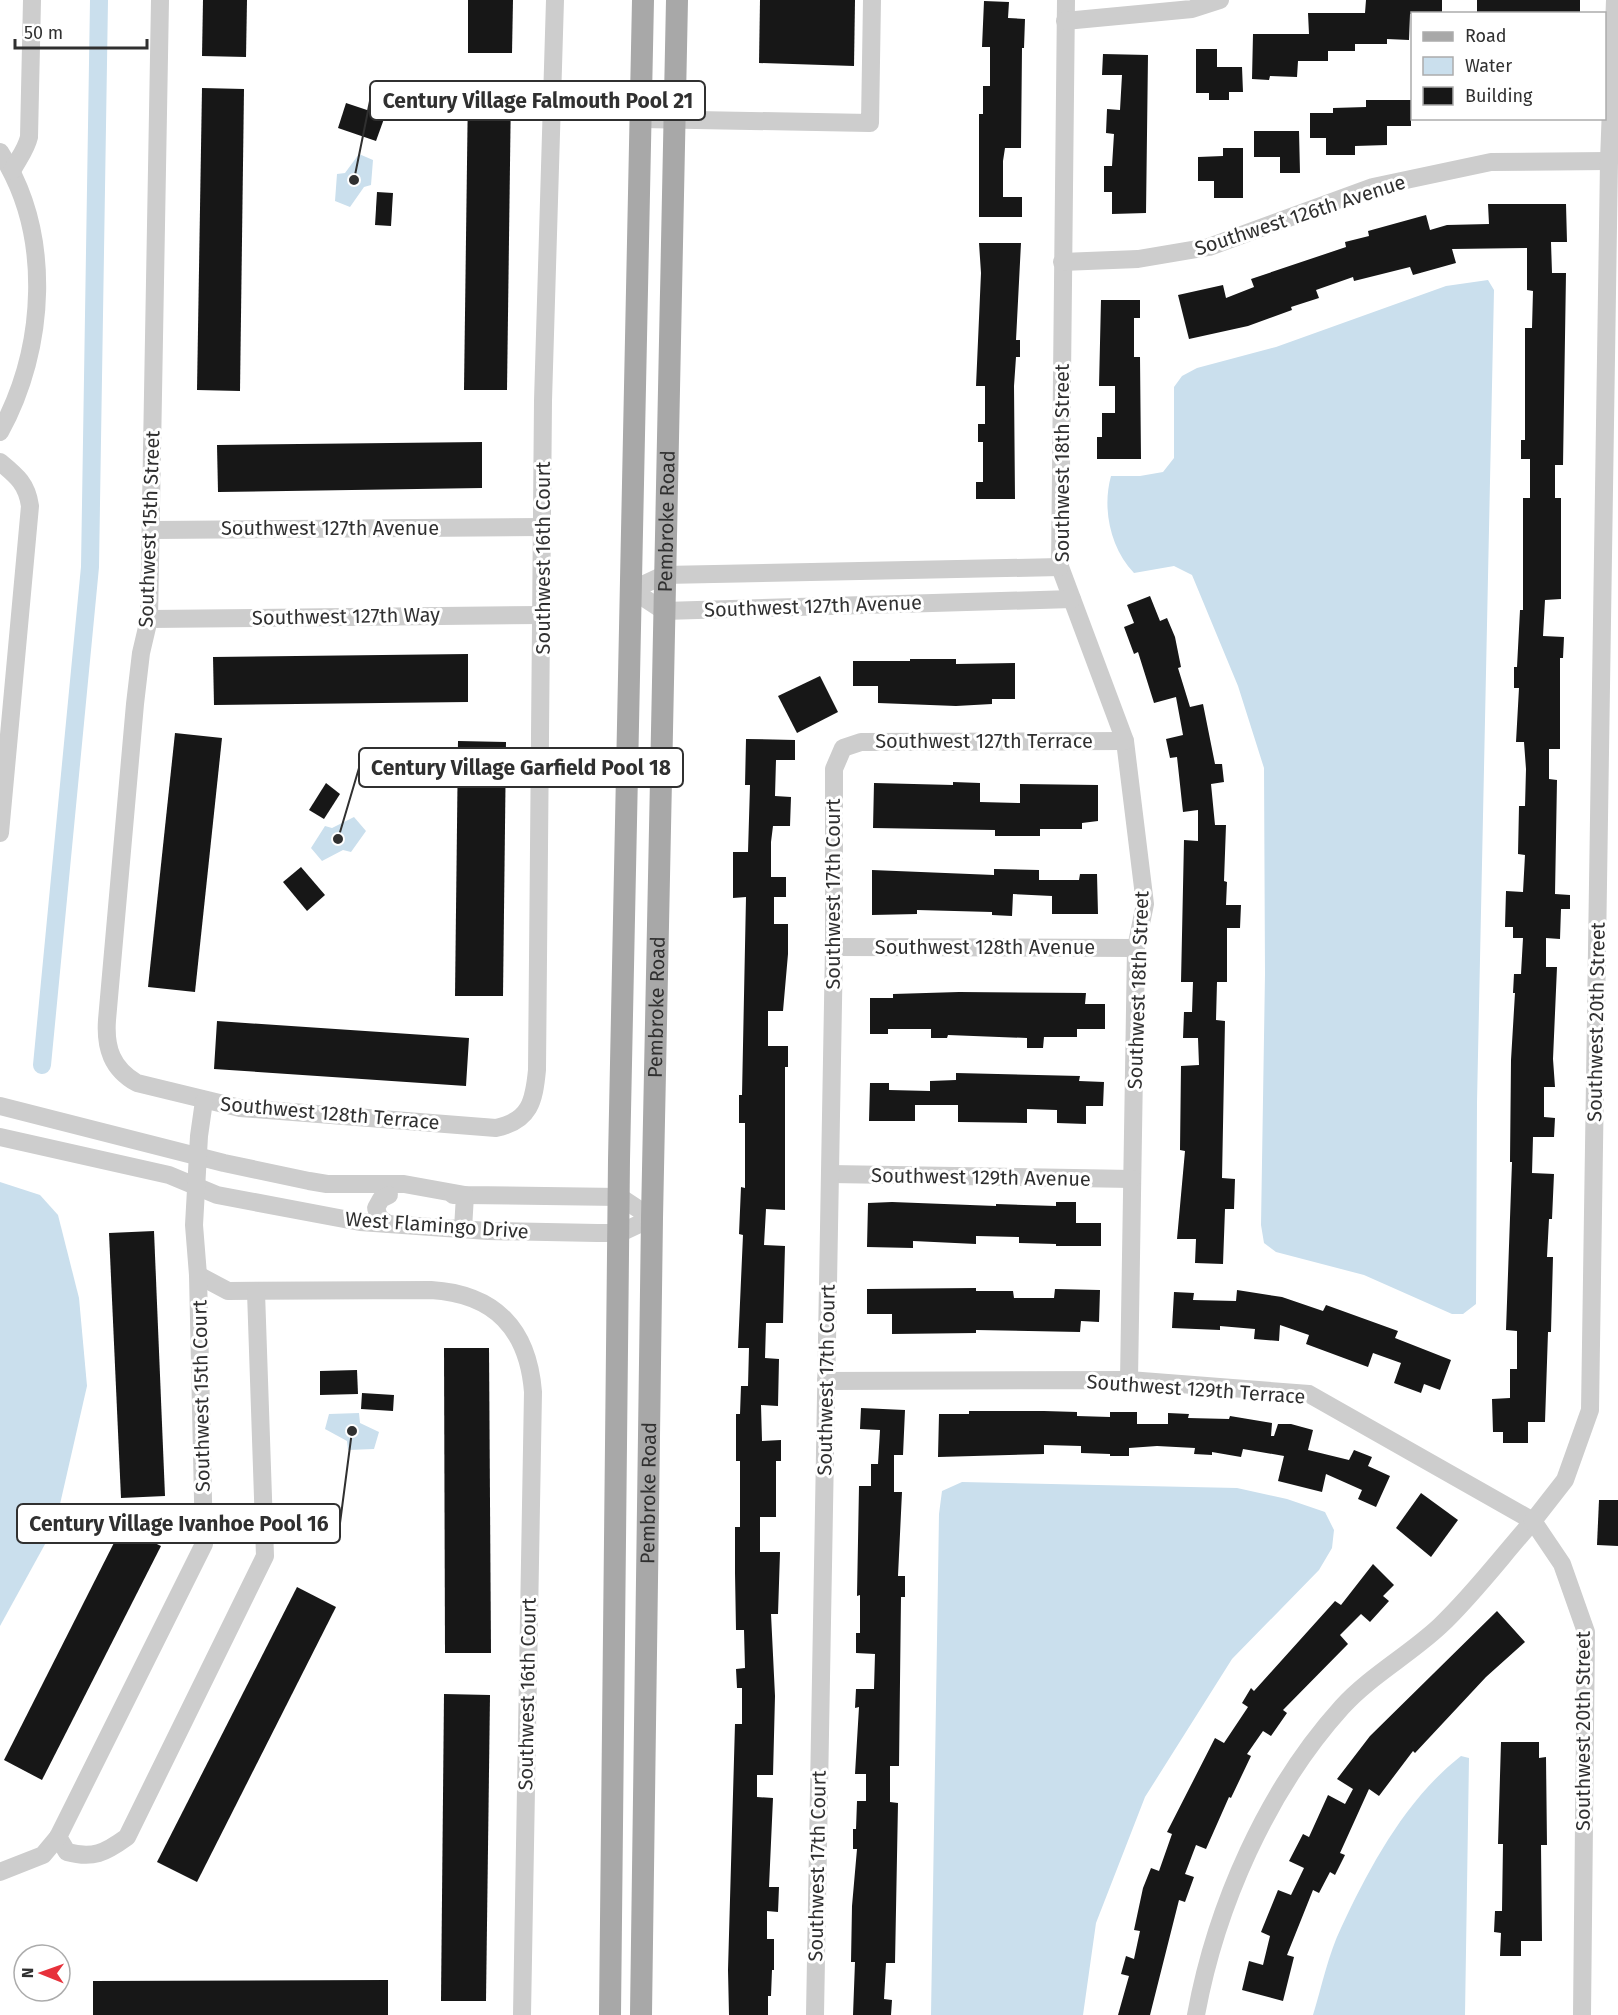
<svg xmlns="http://www.w3.org/2000/svg" width="1618" height="2015" font-family="'Fira Sans',sans-serif">
	<style>
		.water { fill: #cadfed }
		.lines { fill: none; stroke-linecap: round; stroke-linejoin: round }
		.canal { stroke: #cadfed; stroke-width: 18 }
		.building { fill: #171717 }
		.minor { stroke: #cdcdcd; stroke-width: 18 }
		.major { stroke: #a8a8a8; stroke-width: 22 }
		.labels { text-anchor: middle; dominant-baseline: central; stroke-width: 6; stroke-linejoin: round; paint-order: stroke }
		.street-label { font-size: 20px; fill: #303030; stroke: #fff }
		.leader { fill: none; stroke: #303030; stroke-width: 2 }
		.callout-dot { fill: #303030; stroke: #fff; stroke-width: 2 }
		.callout { fill: #fff; stroke: #303030; stroke-width: 2 }
		.callout-label { font-size: 21px; text-anchor: middle; font-weight: bold; fill: #303030 }
	</style>
	<rect width="100%" height="100%" fill="#fff"/>
	<g class="water">
		<polygon points="359,154 373,160 371,185 364,187 350,207 335,201 337,174 345,173"/>
		<path d="M 1488,280 L 1494,290 L 1477,1103 L 1476,1304 L 1463,1314 L 1452,1314 L 1364,1275 L 1276,1252 L 1264,1243 L 1261,1225 L 1265,974 L 1264,768 L 1238,686 L 1192,575 L 1174,566 L 1134,573 C 1110,548 1102,508 1111,476 L 1140,476 L 1163,472 L 1174,458 L 1174,387 L 1182,376 L 1197,368 L 1276,347 L 1446,286 Z"/>
		<polygon points="354,817 366,831 351,852 343,850 322,861 311,848 325,826 332,828"/>
		<polygon points="0,1182 40,1195 58,1215 79,1298 87,1386 55,1526 0,1626"/>
		<polygon points="359,1413 360,1423 379,1432 374,1449 348,1450 347,1441 325,1429 329,1414"/>
		<polygon points="962,1482 1237,1488 1287,1499 1325,1512 1334,1530 1332,1548 1319,1570 1232,1659 1145,1797 1096,1923 1083,2015 931,2015 939,1514 942,1491"/>
		<path d="M 1461,1756 L 1469,1758 L 1465,2015 L 1313,2015 C 1322,1986 1328,1955 1341,1928 C 1370,1866 1406,1799 1461,1756 Z"/>
	</g>
	<g class="lines">
		<polyline class="canal" points="42,1065 90,567 99,0"/>
	</g>
	<g class="building">
		<polygon points="203,0 247,0 246,57 202,56"/>
		<polygon points="468,0 513,0 512,53 468,53"/>
		<polygon points="760,0 855,0 854,66 759,63"/>
		<polygon points="1366,0 1442,0 1442,14 1410,14 1409,40 1387,39 1387,44 1355,44 1355,51 1328,51 1328,61 1298,61 1297,77 1270,76 1269,80 1252,79 1253,34 1309,34 1308,13 1365,13"/>
		<rect x="1477" y="0" width="103" height="14"/>
		<polygon points="984,1 1009,2 1008,18 1025,19 1024,48 1022,48 1021,148 1005,148 1003,161 1003,197 1022,197 1022,217 979,217 979,114 983,114 983,86 990,86 990,47 982,47"/>
		<polygon points="1196,49 1217,49 1217,67 1242,67 1243,92 1229,92 1229,100 1209,100 1209,93 1196,93"/>
		<polygon points="1103,54 1148,55 1146,213 1112,214 1112,192 1104,192 1104,166 1112,166 1114,134 1106,133 1107,109 1120,110 1122,75 1102,75"/>
		<polygon points="202,88 244,89 240,391 197,390"/>
		<polygon points="468,88 511,89 507,390 464,390"/>
		<polygon points="1366,100 1411,100 1411,126 1387,126 1387,145 1355,146 1355,155 1326,155 1326,138 1310,138 1310,113 1333,113 1333,108 1366,107"/>
		<polygon points="346,103 385,116 376,141 338,128"/>
		<polygon points="1254,131 1299,131 1300,173 1280,173 1280,157 1254,157"/>
		<polygon points="1223,148 1243,148 1243,198 1214,198 1214,181 1198,181 1198,157 1223,156"/>
		<polygon points="377,192 393,193 391,226 375,225"/>
		<polygon points="1488,204 1566,204 1567,242 1551,242 1552,273 1566,273 1563,465 1555,465 1555,498 1561,498 1561,599 1545,600 1543,636 1564,637 1563,658 1560,658 1560,749 1549,749 1549,779 1557,780 1555,894 1570,895 1570,909 1561,909 1560,939 1546,938 1546,967 1557,967 1553,1059 1555,1087 1544,1087 1544,1117 1555,1118 1554,1137 1533,1137 1532,1173 1554,1174 1552,1219 1549,1219 1547,1257 1553,1257 1551,1332 1548,1332 1545,1422 1528,1422 1528,1443 1503,1443 1503,1432 1493,1432 1492,1399 1510,1398 1510,1369 1517,1369 1517,1331 1506,1330 1512,1162 1510,1162 1511,1060 1515,993 1513,993 1514,974 1521,974 1523,938 1513,938 1513,927 1505,927 1506,891 1523,892 1525,855 1518,854 1519,806 1525,806 1526,769 1524,742 1516,742 1519,688 1514,688 1514,667 1517,667 1520,610 1523,610 1523,498 1530,498 1530,459 1521,459 1521,440 1525,440 1525,328 1532,328 1533,291 1527,290 1527,248 1452,249 1456,263 1413,275 1410,267 1354,281 1353,277 1316,290 1319,298 1291,307 1292,310 1248,326 1189,339 1178,295 1223,285 1226,298 1254,287 1251,279 1346,247 1345,242 1369,236 1368,231 1426,215 1430,230 1447,225 1489,224"/>
		<polygon points="979,243 1021,243 1016,340 1020,340 1020,357 1016,357 1014,386 1015,499 976,499 976,482 983,482 983,442 978,442 978,424 985,424 985,386 976,386 981,273"/>
		<polygon points="1101,300 1140,300 1140,318 1134,318 1134,357 1140,357 1141,459 1097,459 1097,437 1102,437 1102,413 1115,413 1115,386 1099,386"/>
		<polygon points="482,442 482,488 218,492 217,445"/>
		<polygon points="1150,596 1160,621 1167,618 1175,637 1181,667 1178,668 1190,707 1203,704 1215,764 1222,764 1224,782 1211,784 1215,825 1226,825 1224,881 1227,882 1226,905 1241,905 1240,928 1227,928 1227,982 1217,982 1216,1020 1225,1021 1222,1178 1235,1179 1234,1209 1225,1209 1223,1264 1195,1263 1196,1239 1177,1239 1185,1151 1180,1150 1181,1066 1199,1065 1198,1038 1183,1038 1184,1012 1192,1012 1193,982 1181,982 1184,840 1198,841 1198,810 1183,812 1177,757 1170,758 1166,739 1183,735 1176,697 1154,703 1138,652 1134,654 1124,627 1134,623 1127,605"/>
		<polygon points="468,654 468,702 214,705 213,657"/>
		<polygon points="910,659 956,659 956,664 1015,663 1015,699 992,699 992,704 956,706 878,703 878,686 853,686 853,661 910,661"/>
		<polygon points="820,676 838,712 797,733 778,696"/>
		<polygon points="175,733 222,738 195,992 148,987"/>
		<polygon points="746,739 795,740 795,760 776,760 775,796 791,797 790,826 773,826 771,842 771,877 786,877 786,897 774,897 774,924 788,924 788,954 783,1011 768,1011 768,1046 788,1046 788,1067 785,1067 785,1210 766,1209 764,1245 785,1246 783,1323 766,1323 765,1358 779,1359 778,1406 761,1405 762,1441 781,1440 781,1461 776,1461 776,1517 760,1517 760,1552 780,1552 778,1614 771,1614 775,1696 773,1775 757,1775 757,1797 773,1798 769,1887 779,1887 778,1912 767,1911 767,1939 774,1939 774,1970 772,1970 771,1996 768,1996 768,2015 729,2015 728,1970 735,1724 742,1724 742,1688 737,1688 736,1669 745,1668 744,1630 736,1630 735,1573 735,1527 740,1527 740,1461 736,1461 736,1414 740,1414 741,1386 748,1386 749,1348 738,1348 743,1235 739,1234 741,1187 745,1188 745,1123 739,1123 739,1095 742,1095 746,897 733,898 733,852 748,852 750,785 745,785"/>
		<polygon points="458,741 506,742 503,996 455,996"/>
		<polygon points="953,782 980,783 980,802 1020,803 1020,784 1098,785 1098,821 1082,823 1082,829 1040,829 1040,836 995,836 995,830 873,828 874,783 953,785"/>
		<polygon points="326,783 340,794 324,819 309,810"/>
		<polygon points="301,867 325,895 307,911 283,882"/>
		<polygon points="994,869 1039,870 1039,880 1079,880 1080,874 1097,874 1098,914 1052,914 1052,896 1013,894 1012,916 992,915 992,912 917,910 917,914 872,915 872,870 994,875"/>
		<polygon points="959,992 1086,993 1085,1004 1105,1004 1105,1029 1077,1029 1077,1037 1044,1037 1043,1048 1027,1048 1027,1038 948,1035 947,1038 931,1038 931,1029 888,1029 888,1034 870,1034 870,998 893,998 893,994"/>
		<polygon points="217,1021 469,1038 466,1086 214,1069"/>
		<polygon points="956,1073 1080,1076 1079,1081 1104,1082 1103,1106 1086,1106 1086,1124 1057,1123 1057,1110 1027,1109 1027,1123 958,1122 958,1105 915,1105 915,1121 869,1121 870,1083 889,1083 889,1090 930,1091 930,1081 956,1080"/>
		<polygon points="892,1202 996,1206 996,1204 1056,1206 1056,1202 1076,1202 1076,1223 1101,1223 1101,1246 1056,1246 1056,1244 1019,1243 1019,1237 976,1236 976,1244 913,1241 913,1248 867,1247 868,1203"/>
		<polygon points="154,1231 165,1496 121,1498 109,1233"/>
		<polygon points="976,1288 976,1291 1013,1291 1014,1298 1054,1298 1055,1289 1100,1290 1099,1322 1081,1321 1080,1332 976,1330 976,1333 892,1334 892,1314 867,1314 867,1289"/>
		<polygon points="1237,1290 1282,1297 1323,1311 1326,1305 1398,1331 1395,1338 1451,1360 1440,1390 1424,1384 1421,1393 1394,1383 1401,1363 1373,1353 1368,1367 1306,1344 1309,1335 1280,1325 1279,1341 1254,1339 1255,1329 1220,1326 1220,1330 1172,1328 1174,1292 1194,1293 1193,1300 1236,1301"/>
		<polygon points="444,1348 489,1348 491,1653 445,1653"/>
		<polygon points="357,1370 358,1394 320,1395 320,1371"/>
		<polygon points="362,1393 394,1395 393,1411 361,1409"/>
		<polygon points="861,1408 905,1410 903,1455 894,1455 894,1492 902,1492 898,1576 905,1576 905,1597 901,1597 899,1766 890,1766 890,1802 898,1803 895,1963 886,1963 884,1999 892,2000 891,2015 853,2015 855,1962 851,1962 852,1906 857,1849 853,1849 853,1829 856,1829 857,1801 866,1801 866,1774 855,1774 859,1707 855,1708 856,1689 874,1689 875,1654 856,1653 856,1633 860,1633 860,1595 857,1596 859,1486 871,1486 871,1464 878,1464 880,1430 860,1429"/>
		<polygon points="969,1411 1044,1411 1077,1412 1077,1416 1110,1417 1110,1412 1137,1412 1137,1424 1168,1424 1168,1413 1189,1414 1188,1418 1229,1419 1230,1416 1272,1423 1271,1436 1274,1436 1278,1424 1291,1424 1313,1430 1308,1450 1349,1460 1354,1450 1372,1457 1368,1466 1390,1476 1376,1507 1358,1499 1362,1490 1326,1474 1322,1492 1278,1481 1284,1456 1243,1449 1241,1457 1212,1452 1212,1455 1194,1454 1195,1448 1157,1446 1129,1448 1129,1456 1110,1456 1110,1454 1081,1453 1081,1446 1044,1445 1044,1454 938,1457 939,1414 969,1414"/>
		<polygon points="1421,1493 1458,1520 1431,1557 1396,1528"/>
		<polygon points="1599,1500 1618,1500 1618,1546 1597,1545"/>
		<polygon points="122,1527 161,1546 42,1780 4,1760"/>
		<polygon points="1373,1564 1394,1585 1383,1596 1389,1601 1370,1622 1361,1614 1340,1635 1348,1644 1283,1710 1287,1713 1271,1736 1263,1731 1247,1754 1251,1756 1231,1798 1229,1797 1206,1849 1196,1845 1185,1874 1194,1877 1185,1902 1179,1900 1150,2015 1118,2015 1129,1976 1121,1974 1126,1956 1134,1959 1140,1931 1134,1930 1143,1888 1151,1868 1159,1871 1172,1834 1167,1832 1215,1738 1224,1743 1248,1707 1242,1703 1251,1688 1254,1691 1335,1601 1341,1605"/>
		<polygon points="297,1587 336,1607 197,1882 157,1862"/>
		<polygon points="1497,1611 1525,1642 1486,1677 1415,1753 1413,1751 1379,1796 1369,1789 1340,1853 1345,1855 1335,1875 1330,1872 1319,1893 1313,1890 1287,1955 1294,1957 1283,2001 1242,1990 1249,1961 1263,1965 1270,1936 1261,1932 1278,1890 1291,1895 1304,1868 1289,1861 1303,1834 1309,1837 1328,1795 1345,1804 1353,1789 1337,1779 1370,1736"/>
		<polygon points="444,1694 490,1695 486,2001 441,2001"/>
		<polygon points="1501,1742 1539,1742 1539,1758 1546,1757 1547,1845 1541,1845 1542,1941 1521,1941 1521,1956 1500,1956 1501,1933 1494,1932 1495,1911 1502,1911 1503,1844 1498,1844"/>
		<polygon points="388,1980 388,2015 93,2015 93,1981"/>
	</g>
	<g class="lines">
		<g class="minor">
			<path d="M 160,0 L 149,619 L 141,653 L 135,704 L 107,1020 C 105,1048 112,1069 137,1083 L 240,1108 L 496,1128 C 530,1121 534,1101 537,1070 L 543,401 L 555,0"/>
			<polyline points="1066,0 1060,567 1125,741 1145,904 1136,948 1129,1380"/>
			<polyline points="1065,21 1192,9 1220,0"/>
			<polyline points="641,119 870,123 872,0"/>
			<path d="M 0,152 C 53,234 46,348 0,432"/>
			<path d="M 12,171 C 18,159 26,150 29,137 L 32,0"/>
			<polyline points="1062,262 1138,259 1209,247 1373,187 1491,162 1609,161"/>
			<path d="M 0,462 C 17,476 27,484 30,506 L 0,833"/>
			<polyline points="152,530 543,527"/>
			<polyline points="632,590 664,611 1072,599"/>
			<polyline points="632,590 664,575 1060,567"/>
			<polyline points="149,619 542,615"/>
			<polyline points="834,947 1136,948"/>
			<polyline points="0,1106 224,1163 309,1181 327,1184 404,1184 465,1195 620,1197 652,1218"/>
			<polyline points="0,1137 169,1175 217,1195 360,1222 488,1231 598,1233 620,1233 652,1218"/>
			<polyline points="830,1174 1132,1179"/>
			<polyline points="453,1195 465,1195 463,1229"/>
			<polyline points="388,1224 379,1217 376,1208 381,1199 389,1195"/>
			<path d="M 198,1275 L 228,1291 L 431,1290 C 495,1294 528,1329 533,1392 L 522,2015"/>
			<path d="M 826,1381 L 1129,1380 L 1309,1394 L 1533,1521 C 1502,1556 1473,1595 1440,1626 C 1409,1655 1370,1676 1342,1707 C 1267,1790 1216,1906 1196,2015"/>
			<path d="M 58,1837 L 67,1852 C 93,1859 105,1853 127,1837 L 265,1556 L 256,1292"/>
			<polyline points="0,1872 43,1855 58,1837 204,1544 198,1275 194,1225 199,1136 204,1101"/>
			<polyline points="815,2015 834,947 834,769 843,748 861,742 1125,741"/>
			<polyline points="1582,2015 1586,1632 1562,1564 1533,1521 1565,1480 1590,1410 1609,161 1615,0"/>
		</g>
		<g class="major">
			<polyline points="610,2015 619,1160 643,0"/>
			<path id="s1" d="M 641,2015 L 652,1218 L 677,0"/>
		</g>
	</g>
	<g class="labels">
		<g class="street-label">
			<text transform="translate(1300 215) rotate(-18)">Southwest 126th Avenue</text>
			<text transform="translate(1062 463) rotate(-90)">Southwest 18th Street</text>
			<text stroke="none"><textPath href="#s1" startOffset="1494">Pembroke Road</textPath></text>
			<text x="330" y="528">Southwest 127th Avenue</text>
			<text transform="translate(149 529) rotate(-88)">Southwest 15th Street</text>
			<text transform="translate(543 558) rotate(-90)">Southwest 16th Court</text>
			<text transform="translate(813 606) rotate(-2)">Southwest 127th Avenue</text>
			<text transform="translate(346 616) rotate(-1)">Southwest 127th Way</text>
			<text x="984" y="741">Southwest 127th Terrace</text>
			<text transform="translate(833 894) rotate(-90)">Southwest 17th Court</text>
			<text x="985" y="947">Southwest 128th Avenue</text>
			<text transform="translate(1138 990) rotate(-88)">Southwest 18th Street</text>
			<text stroke="none"><textPath href="#s1" startOffset="1008">Pembroke Road</textPath></text>
			<text transform="translate(1596 1022) rotate(-89)">Southwest 20th Street</text>
			<text transform="translate(330 1113) rotate(5)">Southwest 128th Terrace</text>
			<text transform="translate(981 1177) rotate(1)">Southwest 129th Avenue</text>
			<text transform="translate(437 1225) rotate(4)">West Flamingo Drive</text>
			<text transform="translate(826 1380) rotate(-89)">Southwest 17th Court</text>
			<text transform="translate(1196 1389) rotate(4)">Southwest 129th Terrace</text>
			<text transform="translate(201 1396) rotate(-91)">Southwest 15th Court</text>
			<text stroke="none"><textPath href="#s1" startOffset="522">Pembroke Road</textPath></text>
			<text transform="translate(527 1694) rotate(-89)">Southwest 16th Court</text>
			<text transform="translate(1583 1731) rotate(-90)">Southwest 20th Street</text>
			<text transform="translate(817 1866) rotate(-89)">Southwest 17th Court</text>
		</g>
	</g>
	<path class="leader" d="M354 180L370 101M338 839L359 768M352 1431L340 1523"/>
	<g class="callout-dot">
		<circle cx="354" cy="180" r="6"/>
		<circle cx="338" cy="839" r="6"/>
		<circle cx="352" cy="1431" r="6"/>
	</g>
	<g class="callout">
		<rect x="370" y="81" width="335" height="39" rx="6"/>
		<rect x="359" y="748" width="324" height="39" rx="6"/>
		<rect x="17" y="1504" width="323" height="39" rx="6"/>
	</g>
	<g class="callout-label">
		<text x="538" y="108">Century Village Falmouth Pool 21</text>
		<text x="521" y="775">Century Village Garfield Pool 18</text>
		<text x="179" y="1531">Century Village Ivanhoe Pool 16</text>
	</g>
	<rect x="1411" y="12" width="195" height="108" fill="#ffffff" stroke="#acacac" stroke-width="1.5"/>
	<rect x="1423" y="32" width="30" height="9" fill="#a8a8a8" stroke="#acacac" stroke-width="1.5"/>
	<text x="1465" y="42" font-size="18" fill="#303030">Road</text>
	<rect x="1423" y="57" width="30" height="18" fill="#cadfed" stroke="#acacac" stroke-width="1.5"/>
	<text x="1465" y="72" font-size="18" fill="#303030">Water</text>
	<rect x="1423" y="87" width="30" height="18" fill="#171717" stroke="#acacac" stroke-width="1.5"/>
	<text x="1465" y="102" font-size="18" fill="#303030">Building</text>
	<g transform="translate(42 1973) rotate(271)"><circle r="28" fill="#ffffff" stroke="#acacac" stroke-width="1.5"/>
	<path d="M0-4.5L10 22L0 15L-10 22Z" fill="#e7313b"/>
	<text y="-9" font-size="16" font-weight="bold" text-anchor="middle" fill="#303030">N</text>
	</g>
	<path d="M15 39v9h132v-9" fill="none" stroke="#303030" stroke-width="3"/>
	<text x="24" y="39" font-size="18" fill="#303030" stroke="#ffffff" stroke-width="4.5" paint-order="stroke">50 m</text>
</svg>
